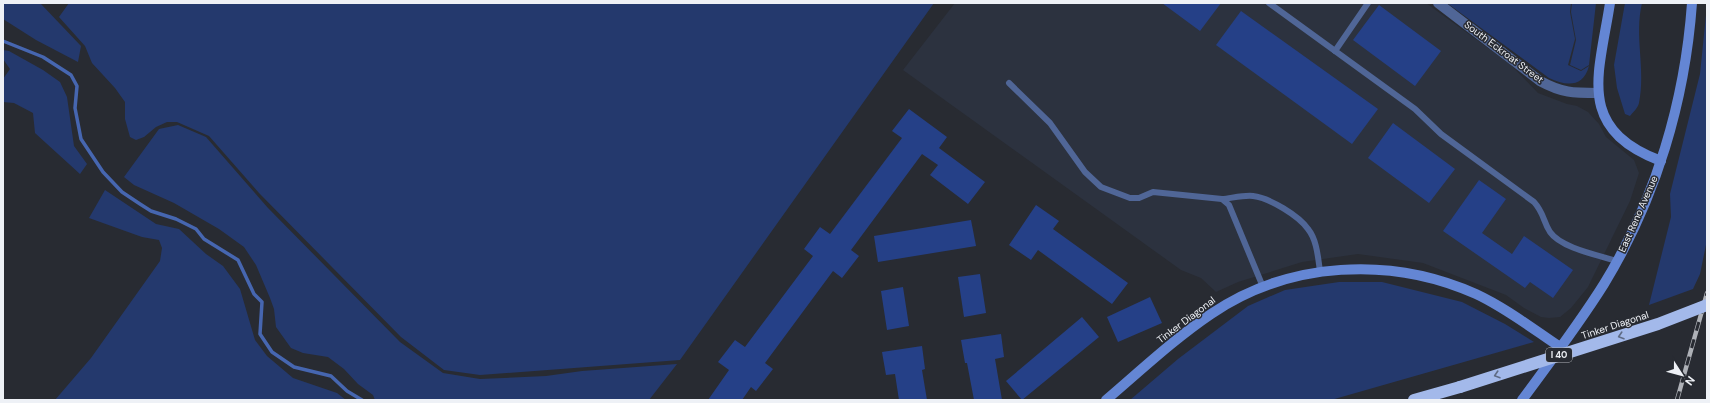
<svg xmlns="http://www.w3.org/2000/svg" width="1710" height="403" font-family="'DM Sans',sans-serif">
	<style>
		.built { fill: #2c323f }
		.green { fill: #24396d }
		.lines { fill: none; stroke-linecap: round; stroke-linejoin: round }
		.stream { stroke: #4666b0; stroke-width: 3.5 }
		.building { fill: #254087 }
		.lane { stroke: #506697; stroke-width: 6 }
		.street { stroke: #506697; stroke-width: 10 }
		.secondary { stroke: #6486d4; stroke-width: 10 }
		.highway { stroke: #a3b9ea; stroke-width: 12 }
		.rail-casing { stroke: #aeb1b7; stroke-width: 4.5 }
		.rail { stroke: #282b32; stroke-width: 3; stroke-dasharray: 9; stroke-linecap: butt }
		.highway-bridge { stroke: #a3b9ea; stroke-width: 12 }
		.oneway { stroke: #5f6b85 }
		.labels { text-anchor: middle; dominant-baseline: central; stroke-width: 3; stroke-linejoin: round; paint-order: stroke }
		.shield { fill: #282b32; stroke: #b3b6bb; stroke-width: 1 }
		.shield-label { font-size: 9px; font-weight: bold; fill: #eef1f6 }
		.street-label { font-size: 10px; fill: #eef1f6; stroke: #282b32 }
	</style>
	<rect width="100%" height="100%" fill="#282b32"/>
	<polygon class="built" points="955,3 1426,3 1510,64 1538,93 1567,104 1577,106 1588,112 1599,124 1606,137 1634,160 1639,173 1630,201 1588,287 1571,308 1560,317 1549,318 1541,317 1524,308 1506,295 1423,263 1358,254 1302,262 1238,282 1216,292 1201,278 1181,270 903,70"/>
	<g class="green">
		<polygon points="3,3 40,3 81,46 78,62 36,40 3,19"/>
		<polygon points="69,3 934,3 680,360 480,375 444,370 401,337 259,193 209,136 177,122 167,122 156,127 144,137 136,140 130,137 125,119 125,102 115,88 92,63 85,46 59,17"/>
		<path d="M 1447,3 L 1571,3 L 1570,12 L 1575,39 L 1568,65 L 1581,71 L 1589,66 C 1583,88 1566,86 1549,78 Z"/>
		<polygon points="1572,3 1596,3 1589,65 1581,70 1570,65 1576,40 1571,12"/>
		<path d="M 1625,3 L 1642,3 C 1634,36 1646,70 1639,103 C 1638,108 1633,112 1630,116 L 1625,114 L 1617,88 L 1614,65 Z"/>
		<polygon points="1707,5 1707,240 1700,274 1693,289 1649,305 1671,217 1670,194 1700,74"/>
		<polygon points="3,50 9,51 43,70 60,82 67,97 74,146 87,164 80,174 35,133 33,113 14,103 3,102 3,79 10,69 3,59"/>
		<polygon points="178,125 206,137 268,208 400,342 443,373 480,379 546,376 582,371 677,364 649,400 375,400 373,395 358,384 344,369 328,357 303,353 291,348 276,327 274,309 270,298 256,265 244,247 219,229 174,203 134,185 124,177 159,129"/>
		<polygon points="105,190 156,224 179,229 206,254 223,266 240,289 255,340 267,356 293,378 337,393 346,400 55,400 91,358 160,261 162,248 159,240 142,237 89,218"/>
		<polygon points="1339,282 1382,282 1462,302 1505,324 1534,342 1331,400 1130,400 1178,359 1248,306 1285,290"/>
	</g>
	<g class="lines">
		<polyline class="stream" points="3,41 43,57 71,75 77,86 75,108 81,139 103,172 122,192 140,204 151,211 176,219 196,229 204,239 238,260 254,294 262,302 260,334 272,352 294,367 331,376 347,391 362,400"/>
	</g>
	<g class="building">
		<polygon points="1162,3 1221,3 1200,31"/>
		<polygon points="1379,5 1441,51 1415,86 1353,40"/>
		<polygon points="1241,11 1378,109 1352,144 1216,45"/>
		<polygon points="909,109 947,137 939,148 985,182 968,204 930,175 938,165 922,154 851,250 859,256 842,278 833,271 765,363 773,369 756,391 751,387 742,400 708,400 729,370 718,362 735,340 745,347 813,256 804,249 820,227 830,234 902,138 892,131"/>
		<polygon points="1393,123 1455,169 1429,203 1368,158"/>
		<polygon points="1479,180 1506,199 1482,233 1512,254 1524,236 1573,270 1553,298 1530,282 1525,288 1443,231"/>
		<polygon points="1036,205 1059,221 1053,229 1128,283 1112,304 1038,250 1031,260 1009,245"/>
		<polygon points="971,220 976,246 878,262 874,236"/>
		<polygon points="980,274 986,313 964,317 958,277"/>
		<polygon points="903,287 909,326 887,330 881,291"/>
		<polygon points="1150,297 1162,323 1118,342 1107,317"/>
		<polygon points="1082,317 1099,337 1022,400 1006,381"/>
		<polygon points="1001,334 1004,357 995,359 1002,400 974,400 967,363 965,363 961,340"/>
		<polygon points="922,346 925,369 922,370 927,400 899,400 895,374 886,375 882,352"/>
	</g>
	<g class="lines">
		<g class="lane">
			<path d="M 1269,3 L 1415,109 L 1441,134 L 1534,202 C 1544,213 1543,221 1550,232 C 1561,248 1598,255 1617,261"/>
			<polyline points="1335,51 1368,3"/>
			<polyline points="1009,83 1050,123 1085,172 1101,187 1130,198 1139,198 1153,192 1222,199 1229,205 1263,287"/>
			<path d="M 1222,199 C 1232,198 1244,195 1253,196 C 1270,198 1299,216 1308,229 C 1317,240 1318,258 1320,271"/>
		</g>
		<path class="street" d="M 1438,3 L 1540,81 C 1562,93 1573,93 1598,93"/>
		<g class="secondary">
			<path d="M 1610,3 C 1599,75 1575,128 1661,161"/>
			<path d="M 1106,400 C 1140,371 1174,339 1211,314 C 1289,261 1391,256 1476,294 C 1506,308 1533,329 1560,347"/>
			<path d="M 1522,400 C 1550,362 1579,324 1604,284 C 1656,199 1685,101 1692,3"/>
		</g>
		<polyline class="highway" points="1414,400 1460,387"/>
		<g class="rail-casing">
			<polyline id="rail" points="1677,400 1707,293"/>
		</g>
		<use href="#rail" class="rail"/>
		<polyline class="highway-bridge" points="1460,387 1658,324 1707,305"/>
	</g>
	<defs><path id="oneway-chevron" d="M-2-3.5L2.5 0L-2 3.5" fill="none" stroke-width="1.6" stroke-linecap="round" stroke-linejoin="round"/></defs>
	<g class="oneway">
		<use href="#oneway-chevron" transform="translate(1621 336) rotate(162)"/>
		<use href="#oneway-chevron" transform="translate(1497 375) rotate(162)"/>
	</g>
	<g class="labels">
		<rect class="shield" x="1546" y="348" width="26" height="14" rx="3"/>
		<g class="shield-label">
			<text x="1559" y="355">I 40</text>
		</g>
		<g class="street-label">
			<text transform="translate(1504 52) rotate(37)">South Eckroat Street</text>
			<text transform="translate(1638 214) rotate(-66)">East Reno Avenue</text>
			<text transform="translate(1186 320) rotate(-37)">Tinker Diagonal</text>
			<text transform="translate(1615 325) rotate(-18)">Tinker Diagonal</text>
		</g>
	</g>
	<rect width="1710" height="403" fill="none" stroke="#eef1f6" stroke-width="8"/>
	<g transform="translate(1682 375) rotate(126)" stroke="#282b32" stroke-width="3" paint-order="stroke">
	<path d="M0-3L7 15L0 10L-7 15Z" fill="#eef1f6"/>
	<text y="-6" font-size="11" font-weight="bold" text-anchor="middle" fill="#eef1f6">N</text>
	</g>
</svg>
